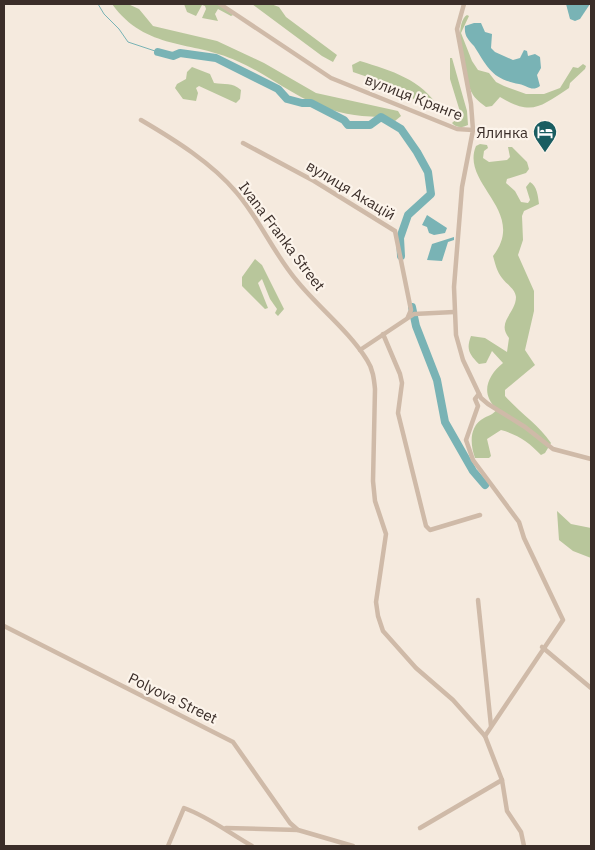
<svg xmlns="http://www.w3.org/2000/svg" width="595" height="850" font-family="'IBM Plex Sans',sans-serif">
	<style>
		.green { fill: #b8c69b }
		.water { fill: #79b3b5 }
		.lines { fill: none; stroke-linecap: round; stroke-linejoin: round }
		.stream { stroke: #79b3b5; stroke-width: 1 }
		.river { stroke: #79b3b5; stroke-width: 8 }
		.minor { stroke: #cfbaa8; stroke-width: 4.5 }
		.labels { text-anchor: middle; dominant-baseline: central; stroke-width: 4.5; stroke-linejoin: round; paint-order: stroke }
		.street-label { font-size: 15px; fill: #3b2e29; stroke: #fcf4eb }
		.poi-label { font-size: 15px; fill: #3b2e29; stroke: #fcf4eb; text-anchor: end }
	</style>
	<rect width="100%" height="100%" fill="#f5eade"/>
	<g class="green">
		<path d="M 112,4 L 128,4 L 139,9 L 153,26 L 217,41 L 264,63 L 316,93 L 398,111 L 401,116 L 395,121 C 383,116 374,117 362,116 C 352,115 341,113 332,110 C 297,100 270,75 237,61 C 192,40 146,51 112,4 Z"/>
		<polygon points="184,4 218,4 233,15 231,16 218,9 215,14 218,21 202,18 206,9 205,6 202,5 196,16 187,12"/>
		<polygon points="252,4 271,4 279,7 286,17 337,55 333,62 322,56"/>
		<path d="M 467,15 L 469,16 L 461,33 L 472,61 L 478,70 L 489,73 L 496,82 L 504,86 L 526,94 L 544,94 L 560,88 L 573,67 L 578,68 L 583,64 L 586,66 L 585,69 L 570,83 L 569,88 C 540,107 532,116 500,97 L 492,106 L 486,107 C 481,103 475,99 472,93 C 465,79 452,24 467,15 Z"/>
		<path d="M 450,58 L 452,58 L 467,111 L 468,125 C 462,128 456,128 452,123 L 461,115 L 450,79 Z"/>
		<path d="M 360,61 C 392,71 421,79 439,108 L 438,111 L 427,104 L 428,101 L 418,96 L 414,99 L 390,89 L 382,82 L 353,72 L 352,65 Z"/>
		<path d="M 192,67 L 210,74 L 214,83 C 225,85 232,82 241,90 L 240,99 L 236,103 L 199,86 L 196,88 L 198,93 L 196,101 L 183,99 L 175,88 L 177,84 L 186,79 L 187,72 Z"/>
		<path d="M 480,144 L 487,145 L 488,148 L 484,151 L 483,158 L 489,162 L 507,160 L 510,157 L 508,147 L 512,147 L 527,162 L 529,169 L 526,173 L 507,179 L 506,183 L 515,191 L 521,202 L 528,203 L 530,200 L 526,187 L 530,182 C 537,186 538,196 539,204 L 524,211 L 522,216 L 523,240 L 518,255 L 534,291 L 534,311 L 525,350 L 535,365 L 505,390 L 505,396 C 520,413 539,425 551,443 L 545,453 L 541,455 C 530,443 517,434 501,430 L 487,439 L 491,456 L 489,458 L 475,458 C 470,444 469,426 484,418 C 489,415 493,415 497,409 C 480,394 487,376 503,363 L 492,351 L 486,363 L 479,364 C 469,354 466,349 471,336 L 485,338 L 507,352 L 509,338 C 496,322 516,313 516,297 C 515,288 507,285 502,278 C 497,272 495,263 493,256 C 528,211 460,184 476,146 Z"/>
		<polygon points="255,259 262,265 284,309 278,316 275,313 277,309 270,299 262,279 258,283 268,308 265,309 242,286 242,277"/>
		<polygon points="557,511 571,524 591,528 591,558 573,551 559,540"/>
	</g>
	<g class="water">
		<polygon points="566,4 590,4 580,19 575,21 570,19"/>
		<path d="M 474,23 L 481,23 L 485,32 L 492,34 L 491,48 L 495,52 L 513,60 L 520,58 L 524,50 L 527,51 L 528,56 L 535,54 L 540,57 L 541,68 L 537,75 L 540,86 C 532,92 528,86 519,84 C 492,79 488,68 474,46 C 468,39 464,36 465,26 Z"/>
		<polygon points="427,215 447,228 445,233 434,235 429,233 427,227 422,225"/>
		<polygon points="454,237 454,240 448,242 442,261 427,260 432,244"/>
	</g>
	<g class="lines">
		<polyline class="stream" points="98,4 104,14 119,29 128,42 158,52"/>
		<g class="river">
			<polyline points="158,52 173,56 180,53 216,58 278,89 287,99 302,103 311,103 344,120 348,125 370,125 381,117 401,129 417,152 428,172 431,194 408,215 400,238 401,256"/>
			<polyline points="412,307 416,326 437,380 445,422 473,471 485,485"/>
		</g>
		<g class="minor">
			<polyline points="220,4 331,78 457,129 473,130 462,187 454,287 456,335 463,360 481,398 488,404 525,427 553,449 591,459"/>
			<polyline points="464,4 457,29 471,104 473,130"/>
			<path d="M 141,120 C 175,140 212,163 237,193 C 260,220 274,254 297,281 C 319,308 349,331 367,360 C 373,369 374,379 375,389 L 373,481 L 375,501 L 386,534 L 376,602 L 378,616 L 383,631 L 416,668 L 453,700 L 485,736 L 502,780 L 507,811 L 521,832 L 524,846"/>
			<polyline points="243,143 314,181 395,231 411,310 408,317"/>
			<polyline points="383,334 400,374 402,383 398,413 426,526 430,530 480,515"/>
			<polyline points="360,350 414,314 454,312"/>
			<polyline points="479,394 475,399 478,406 466,440 473,460 519,522 524,538 563,620 485,736"/>
			<polyline points="478,600 491,726"/>
			<polyline points="4,626 233,742 290,823 298,830 353,846"/>
			<polyline points="542,647 591,688"/>
			<polyline points="226,828 298,830"/>
			<polyline points="420,828 502,780"/>
			<path d="M 168,846 L 184,808 C 209,817 229,833 252,846"/>
		</g>
	</g>
	<defs>
		<g id="hotel-pin" transform="scale(1.25)"><path d="M0 17L-7.5 6A9.5 9.5 0 1 1 7.5 6Z" fill="#195d61" stroke="#fcf4eb"/><path d="M-6-4.5h1.5V1H6V5H4.5V3h-9V5H-6ZM-4 0a1.8 1.8 0 1 1 3.6 0ZM.5 0V-2.5h3Q6-2.5 6 0Z" fill="#fff"/></g>
	</defs>
	<g fill-rule="evenodd">
		<use href="#hotel-pin" x="545" y="132"/>
	</g>
	<g class="labels">
		<g class="street-label">
			<text transform="translate(414 97) rotate(21)">вулиця Крянге</text>
			<text transform="translate(351 190) rotate(31)">вулиця Акацій</text>
			<text transform="translate(282 236) rotate(53)">Ivana Franka Street</text>
			<text transform="translate(173 698) rotate(26)">Polyova Street</text>
		</g>
		<g class="poi-label">
			<text x="528" y="132">Ялинка</text>
		</g>
	</g>
	<rect width="595" height="850" fill="none" stroke="#3b2e29" stroke-width="10"/>
</svg>
